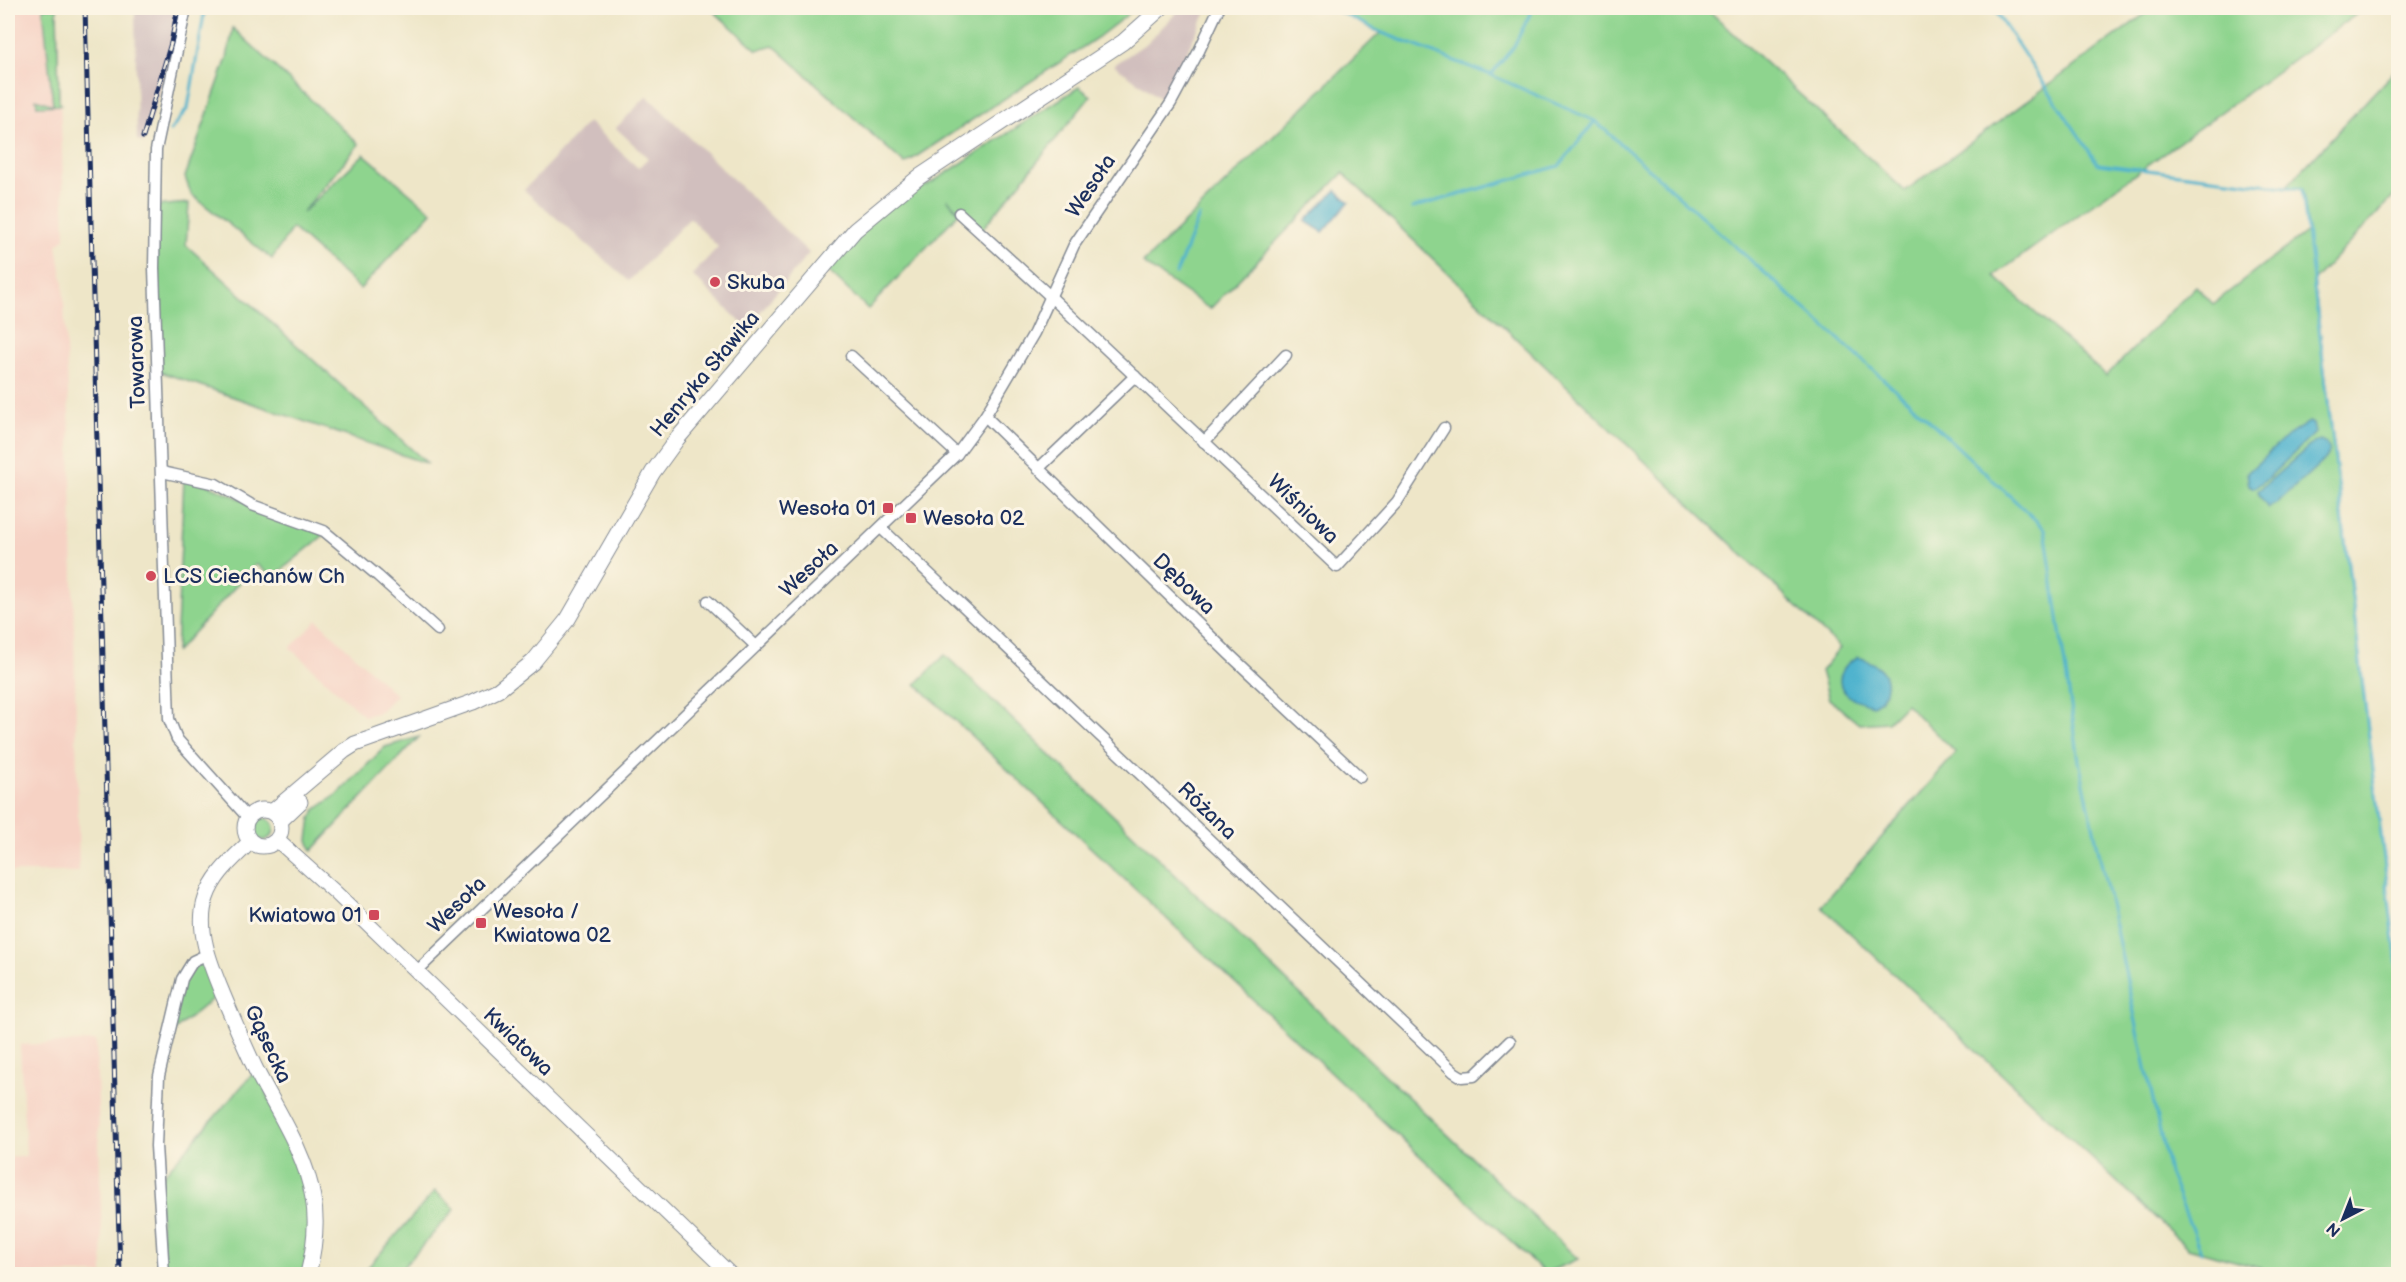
<svg xmlns="http://www.w3.org/2000/svg" width="2406" height="1282" font-family="'Balsamiq Sans',sans-serif">
	<style>
		.built { fill: #f6d2c4 }
		.industrial { fill: #d1bfbe }
		.green { fill: #8ed48e; stroke: #548276; stroke-width: 1.5 }
		.water { fill: #4fb3ce; stroke: #357196; stroke-width: 1.5 }
		.lines { fill: none; stroke-linecap: round; stroke-linejoin: round }
		.stream { stroke: #4fb3ce; stroke-width: 3 }
		.minor-casing { stroke: #848a93; stroke-width: 13 }
		.tertiary-casing { stroke: #848a93; stroke-width: 16 }
		.secondary-casing { stroke: #848a93; stroke-width: 17 }
		.minor { stroke: #fff; stroke-width: 10 }
		.tertiary { stroke: #fff; stroke-width: 14 }
		.secondary { stroke: #fff; stroke-width: 15 }
		.rail-casing { stroke: #1b2f5e; stroke-width: 5 }
		.rail { stroke: #fcf5e5; stroke-width: 3; stroke-dasharray: 9; stroke-linecap: butt }
		.poi-dot { fill: #d1495b; stroke: #fcf5e5; stroke-width: 2 }
		.labels { text-anchor: middle; dominant-baseline: central; stroke-width: 6; stroke-linejoin: round; paint-order: stroke }
		.street-label { font-size: 21px; fill: #1b2f5e; stroke: #fcf5e5 }
		.poi-label { font-size: 21px; fill: #1b2f5e; stroke: #fcf5e5; text-anchor: start }
	</style>
	<rect width="100%" height="100%" fill="#fcf5e5"/>
	<filter id="ink" filterUnits="userSpaceOnUse"><feTurbulence type="fractalNoise" baseFrequency=".0167" numOctaves="2"/><feDisplacementMap in="SourceGraphic" scale="12" xChannelSelector="R" yChannelSelector="G"/><feConvolveMatrix kernelMatrix="1 2 1 2 8 2 1 2 1" color-interpolation-filters="sRGB"/></filter>
	<filter id="wash" filterUnits="userSpaceOnUse"><feTurbulence type="fractalNoise" baseFrequency=".008" numOctaves="4" result="noise"/><feDisplacementMap in="SourceGraphic" scale="24" xChannelSelector="R" yChannelSelector="G"/><feGaussianBlur stdDeviation="1.35" result="paint"/><feColorMatrix in="noise" values="0 0 0 0 0 0 0 0 0 0 0 0 0 0 0 0 0 1.4 0 .05"/><feComposite in="paint" operator="in"/></filter>
	<g filter="url(#wash)">
		<rect width="100%" height="100%" fill="#eee6c8"/>
		<g class="built">
			<polygon points="8,8 57,8 65,238 57,245 63,282 70,437 79,872 8,872"/>
			<polygon points="317,620 396,695 380,712 364,716 290,648"/>
			<polygon points="96,1041 103,1274 8,1274 8,1158 26,1156 20,1045"/>
		</g>
		<g class="industrial">
			<polygon points="135,8 181,8 171,51 144,143 137,140"/>
			<polygon points="1181,8 1208,8 1179,68 1161,99 1114,65 1148,42"/>
			<polygon points="647,96 809,253 747,328 692,275 718,247 690,218 629,281 524,190 588,122 638,168 648,158 616,128"/>
		</g>
		<g class="green">
			<polygon points="43,8 57,8 59,101 61,105 37,106 36,99 53,105"/>
			<polygon points="710,8 1136,8 1097,38 905,164 773,45 757,50"/>
			<polygon points="1332,8 1706,8 1905,191 2153,8 2365,8 1994,276 2106,376 2196,286 2213,304 2308,231 2303,189 2286,187 2398,67 2398,192 2314,280 2398,973 2398,1240 2396,1274 2281,1274 2188,1248 1821,906 1956,753 1906,704 1888,722 1859,724 1829,699 1821,671 1840,648 1343,173 1210,309 1143,263 1380,33"/>
			<polygon points="233,28 359,144 302,213 364,154 432,212 360,289 292,228 272,259 191,194 185,177 227,58"/>
			<polygon points="1079,87 1091,96 980,232 947,199 959,213 868,309 823,266 878,210 931,183"/>
			<polygon points="189,203 186,245 428,464 158,371 155,206"/>
			<polygon points="184,478 209,485 324,535 273,577 256,564 176,652"/>
			<polygon points="945,655 1578,1259 1545,1273 916,684"/>
			<polygon points="419,737 312,851 308,840 311,818 315,810 338,794 385,747"/>
			<circle cx="263" cy="829" r="11"/>
			<polygon points="208,954 221,992 171,1033 182,979"/>
			<polygon points="256,1070 313,1197 308,1274 164,1274 158,1181"/>
			<polygon points="435,1191 455,1209 397,1274 362,1274"/>
		</g>
		<g class="water">
			<polygon points="1336,190 1349,202 1323,232 1305,221"/>
			<polygon points="2309,422 2313,424 2315,433 2267,479 2254,488 2249,485 2247,473 2286,437"/>
			<polygon points="2320,440 2326,443 2329,450 2327,457 2276,504 2268,508 2260,497 2258,491 2313,443"/>
			<path d="M 1858,657 C 1874,662 1891,671 1885,691 C 1883,698 1878,703 1872,705 C 1865,703 1855,700 1849,696 C 1832,683 1842,664 1858,657 Z"/>
		</g>
		<g class="lines">
			<g class="stream">
				<polyline points="1332,8 1380,32 1491,75 1514,46 1533,8"/>
				<polyline points="1993,8 2098,164 2302,189 2398,973"/>
				<polyline points="1491,75 1595,121 1929,420 2045,529 2079,761 2169,1173 2201,1252"/>
				<polyline points="170,131 188,108 205,8"/>
				<polyline points="1412,208 1559,166 1595,121"/>
				<polyline points="1176,274 1199,216"/>
				<polyline points="2396,1274 2398,1240"/>
			</g>
		</g>
	</g>
	<g filter="url(#ink)">
		<g class="lines">
			<g class="minor-casing">
				<g id="minor">
					<polyline points="186,8 156,150 154,268 169,719 177,739 248,818"/>
					<polyline points="959,213 1050,296 1337,567 1397,502 1444,428"/>
					<polyline points="851,356 957,454"/>
					<polyline points="985,416 1230,655 1360,777"/>
					<polyline points="1204,442 1286,355"/>
					<polyline points="1038,469 1135,376"/>
					<polyline points="162,472 216,484 252,505 324,531 378,576 438,630"/>
					<polyline points="881,528 1454,1072 1462,1077 1474,1076 1510,1041"/>
					<polyline points="708,601 756,646"/>
					<polyline points="416,972 957,454 985,416 1034,333 1074,245 1171,103 1199,51 1219,8"/>
					<polyline points="164,1274 156,1146 159,1076 182,979 193,961 208,954"/>
				</g>
			</g>
			<g class="tertiary-casing">
				<polyline id="tertiary" points="277,840 335,892 730,1274"/>
			</g>
			<g class="secondary-casing">
				<g id="secondary">
					<circle cx="263" cy="828" r="18"/>
					<polyline points="272,812 344,751 355,744 473,702 498,690 533,662 568,619 653,472 677,439 855,230 919,177 1123,42 1161,8"/>
					<polyline points="280,821 300,802"/>
					<path d="M 250,842 C 233,859 214,874 206,898 C 195,929 211,966 223,995 C 234,1021 245,1048 258,1074 C 278,1112 306,1154 313,1198 C 318,1224 314,1250 308,1274"/>
				</g>
			</g>
			<use href="#minor" class="minor"/>
			<use href="#tertiary" class="tertiary"/>
			<use href="#secondary" class="secondary"/>
			<g class="rail-casing">
				<g id="rail">
					<polyline points="85,8 120,1274"/>
					<polyline points="143,137 171,43 178,8"/>
				</g>
			</g>
			<use href="#rail" class="rail"/>
		</g>
	</g>
	<g class="poi-dot">
		<circle cx="715" cy="282" r="6"/>
		<rect x="882" y="502" width="12" height="12" rx="3"/>
		<rect x="905" y="512" width="12" height="12" rx="3"/>
		<circle cx="151" cy="576" r="6"/>
		<rect x="368" y="909" width="12" height="12" rx="3"/>
		<rect x="475" y="917" width="12" height="12" rx="3"/>
	</g>
	<g class="labels">
		<g class="street-label">
			<text transform="translate(1091 186) rotate(-56)">Wesoła</text>
			<text transform="translate(137 362) rotate(-92)">Towarowa</text>
			<text transform="translate(705 374) rotate(-50)">Henryka Sławika</text>
			<text transform="translate(1303 509) rotate(44)">Wiśniowa</text>
			<text transform="translate(809 569) rotate(-43)">Wesoła</text>
			<text transform="translate(1184 584) rotate(44)">Dębowa</text>
			<text transform="translate(1207 811) rotate(44)">Różana</text>
			<text transform="translate(457 905) rotate(-44)">Wesoła</text>
			<text transform="translate(518 1042) rotate(44)">Kwiatowa</text>
			<text transform="translate(268 1044) rotate(65)">Gąsecka</text>
		</g>
		<g class="poi-label">
			<text x="727" y="282">Skuba</text>
			<text x="876" y="508" text-anchor="end">Wesoła 01</text>
			<text x="923" y="518">Wesoła 02</text>
			<text x="163" y="576">LCS Ciechanów Ch</text>
			<text x="493" y="911">Wesoła /<tspan x="493" dy="24">Kwiatowa 02</tspan></text>
			<text x="362" y="915" text-anchor="end">Kwiatowa 01</text>
		</g>
	</g>
	<rect width="2406" height="1282" fill="none" stroke="#fcf5e5" stroke-width="30"/>
	<g transform="translate(2343 1219) rotate(222)" stroke="#fcf5e5" stroke-width="4.5" paint-order="stroke">
	<path d="M0-4.5L10 22L0 15L-10 22Z" fill="#1b2f5e"/>
	<text y="-9" font-size="16" font-weight="bold" text-anchor="middle" fill="#1b2f5e">N</text>
	</g>
</svg>
